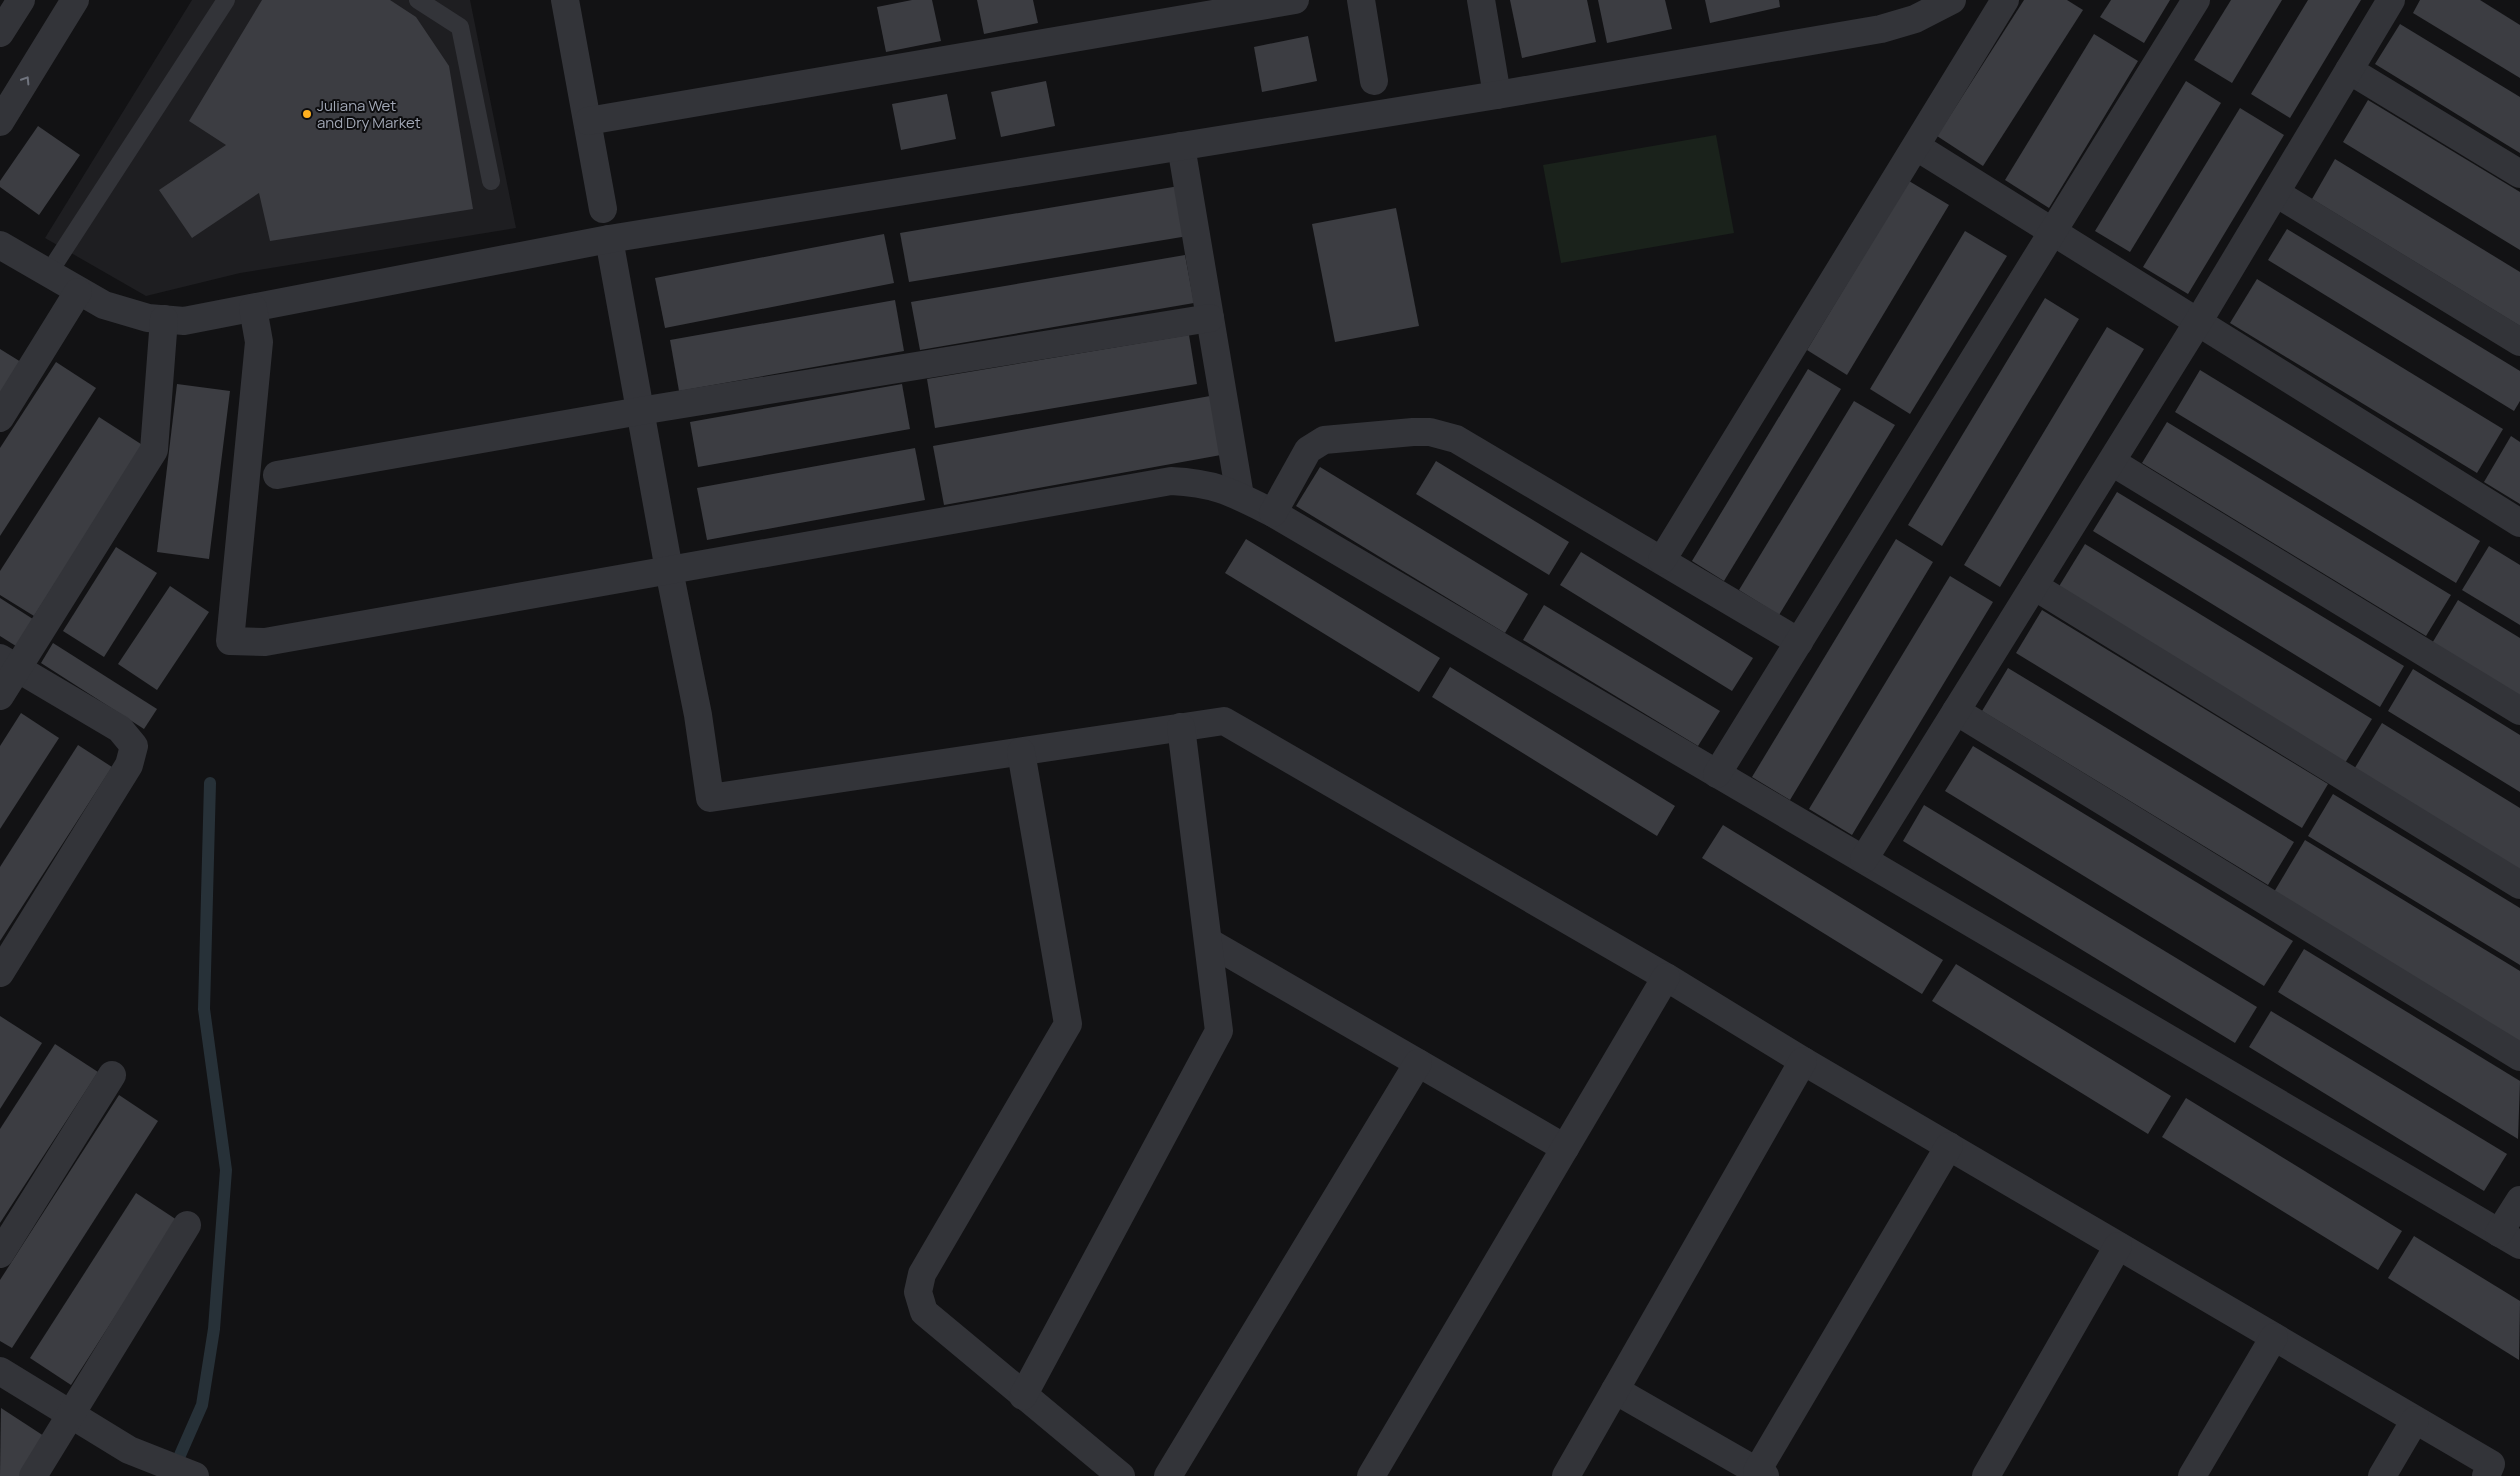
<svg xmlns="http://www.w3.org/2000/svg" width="2520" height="1476" font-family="Manrope,sans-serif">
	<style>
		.built { fill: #1e1e21 }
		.green { fill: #1a221b }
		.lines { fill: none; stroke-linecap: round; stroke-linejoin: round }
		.stream { stroke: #273138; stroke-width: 12 }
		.building { fill: #3c3d42 }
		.service { stroke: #333439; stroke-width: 18 }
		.minor { stroke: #333439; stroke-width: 28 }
		.tertiary { stroke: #333439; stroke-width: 28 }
		.oneway { stroke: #70747e }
		.poi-dot { fill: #ffb01f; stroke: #0d0d0f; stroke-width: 2 }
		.labels { text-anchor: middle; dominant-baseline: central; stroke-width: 4; stroke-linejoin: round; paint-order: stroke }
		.poi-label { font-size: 15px; fill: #a2a8b6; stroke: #0d0d0f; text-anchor: start }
	</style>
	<rect width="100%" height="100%" fill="#121214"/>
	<polygon class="built" points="192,0 470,0 516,228 240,273 146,296 45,238"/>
	<polygon class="green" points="1716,135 1734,233 1561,263 1543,165"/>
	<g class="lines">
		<polyline class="stream" points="173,1471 202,1405 214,1329 226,1170 204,1009 210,783"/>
	</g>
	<g class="building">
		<polygon points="262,0 390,0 416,17 449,66 473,209 270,241 259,193 192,238 159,190 226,145 189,121"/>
		<polygon points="912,0 932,0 941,41 886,52 877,7"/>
		<polygon points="977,0 1033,0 1038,23 984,34"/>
		<polygon points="1510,0 1587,0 1596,42 1522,58"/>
		<polygon points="1598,0 1665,0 1672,29 1607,43"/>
		<polygon points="1705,0 1779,0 1780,7 1710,23"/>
		<polygon points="2024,0 2067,0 2083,10 1983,166 1937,136"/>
		<polygon points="2111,0 2170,0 2144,43 2100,17"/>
		<polygon points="2231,0 2282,0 2232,83 2194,60"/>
		<polygon points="2308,0 2361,0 2290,118 2251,94"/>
		<polygon points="2420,0 2480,0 2520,25 2520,78 2413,13"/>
		<polygon points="2400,24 2520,97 2520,153 2375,64"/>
		<polygon points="2094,34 2138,61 2049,208 2005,180"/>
		<polygon points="1308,36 1317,81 1262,92 1254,47"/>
		<polygon points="1046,81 1055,126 1001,137 991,92"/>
		<polygon points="2186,81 2221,103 2130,252 2095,231"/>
		<polygon points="947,94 956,139 901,150 892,104"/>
		<polygon points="2368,100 2520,192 2520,250 2343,142"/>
		<polygon points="2240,108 2284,135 2188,294 2143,267"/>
		<polygon points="38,126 80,155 39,215 0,187 0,181"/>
		<polygon points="2335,159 2520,272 2520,326 2312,199"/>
		<polygon points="1909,181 1949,205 1847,375 1807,350"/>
		<polygon points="1179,186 1188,236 909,282 900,233"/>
		<polygon points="1396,208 1419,326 1335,342 1312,224"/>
		<polygon points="2287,229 2520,371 2520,401 2514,411 2268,260"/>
		<polygon points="1965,231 2007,256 1910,414 1870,389"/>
		<polygon points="884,234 894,283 665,328 655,278"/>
		<polygon points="1185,255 1194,303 920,350 911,302"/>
		<polygon points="2257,279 2503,429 2477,473 2230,323"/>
		<polygon points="2045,298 2079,319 1942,546 1908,525"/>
		<polygon points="895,300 904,351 679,391 670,340"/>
		<polygon points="2107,327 2144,349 2000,587 1964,565"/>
		<polygon points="1189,335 1197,384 935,428 927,379"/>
		<polygon points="0,349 21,362 0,396"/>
		<polygon points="56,362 96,388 0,536 0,448"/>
		<polygon points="1808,369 1841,389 1724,581 1692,561"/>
		<polygon points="2200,370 2480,541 2456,583 2175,412"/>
		<polygon points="177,384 230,391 209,559 157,552"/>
		<polygon points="902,384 910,429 698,467 690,422"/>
		<polygon points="1210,396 1221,455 944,505 933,446"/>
		<polygon points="1854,401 1895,425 1779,615 1739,590"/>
		<polygon points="99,417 144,446 34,616 0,595 0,571"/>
		<polygon points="2167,422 2451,595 2426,636 2142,463"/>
		<polygon points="2511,436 2520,442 2520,504 2484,482"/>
		<polygon points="915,448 925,500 707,540 697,488"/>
		<polygon points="1436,461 1569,542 1549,575 1416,494"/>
		<polygon points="1320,467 1528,594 1505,633 1296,506"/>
		<polygon points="2117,492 2404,666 2380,707 2093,531"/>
		<polygon points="1246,539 1440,658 1419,692 1225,573"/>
		<polygon points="1896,539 1933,562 1790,800 1752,777"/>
		<polygon points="2085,544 2372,719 2345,763 2058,588"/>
		<polygon points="2489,546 2520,565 2520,625 2462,590"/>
		<polygon points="116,547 157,573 104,657 63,631"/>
		<polygon points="1581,552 1753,658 1732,691 1560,585"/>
		<polygon points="1950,576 1993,602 1852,835 1809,809"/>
		<polygon points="170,586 209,612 157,690 118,664"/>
		<polygon points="0,598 36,621 19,648 0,636"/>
		<polygon points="2458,600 2520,638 2520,699 2431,645"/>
		<polygon points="1544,605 1720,711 1698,746 1523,640"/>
		<polygon points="2042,610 2328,784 2302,828 2016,653"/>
		<polygon points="53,643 157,709 144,729 41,663"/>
		<polygon points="1450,667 1675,806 1657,836 1432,697"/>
		<polygon points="2008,668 2294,842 2268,885 1982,711"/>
		<polygon points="2413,669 2520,735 2520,792 2388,711"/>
		<polygon points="21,713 59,738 0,829 0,746"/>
		<polygon points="2382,723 2520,808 2520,872 2353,771"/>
		<polygon points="78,745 112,767 0,941 0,867"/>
		<polygon points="1973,746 2293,941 2264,986 1945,791"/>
		<polygon points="2333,794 2520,908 2520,965 2308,836"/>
		<polygon points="1924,805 2257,1007 2235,1043 1903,841"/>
		<polygon points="1723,825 1943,960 1922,994 1702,858"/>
		<polygon points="2305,840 2520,971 2520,1042 2274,892"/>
		<polygon points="2304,949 2520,1081 2518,1139 2278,992"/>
		<polygon points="1956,964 2171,1096 2148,1134 1932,1001"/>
		<polygon points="2271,1011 2507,1154 2484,1191 2249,1047"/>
		<polygon points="0,1016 42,1043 0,1109"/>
		<polygon points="55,1044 98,1072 0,1223 0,1129"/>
		<polygon points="119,1095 158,1121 12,1348 0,1341 0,1280"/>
		<polygon points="2186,1098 2402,1231 2378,1270 2162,1137"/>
		<polygon points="136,1193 177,1220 71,1385 30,1358"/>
		<polygon points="2414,1236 2520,1301 2519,1360 2388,1278"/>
		<polygon points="1,1408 47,1438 22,1476 0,1476"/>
	</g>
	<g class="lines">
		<g class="service">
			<polyline points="418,0 460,27 491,181"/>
			<polyline points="48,274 226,0"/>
		</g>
		<g class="minor">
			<polyline points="565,0 603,209"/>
			<polyline points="1361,0 1374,81"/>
			<polyline points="1481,0 1497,95"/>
			<polyline points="2349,70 2520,174"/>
			<polyline points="588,121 1295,0"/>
			<polyline points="1181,146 1240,496"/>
			<polyline points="1917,147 2520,523"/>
			<polyline points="2276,193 2520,342"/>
			<polyline points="609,239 669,570 698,715 710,798 1224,721 1666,977 1803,1061 2491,1464 2486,1476"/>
			<polyline points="0,245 104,305 148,318 184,321 609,239 1497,95 1881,29 1915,19 1952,0"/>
			<path d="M 253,308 L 259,342 L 230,641 L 265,642 L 1171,481 C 1216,483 1233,493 1273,513 L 2520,1245"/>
			<polyline points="0,418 78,292"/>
			<polyline points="2112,462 2520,711"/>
			<polyline points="277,475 640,411 1210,318"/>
			<polyline points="1273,513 1308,450 1324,440 1413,432 1430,432 1456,439 1799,642"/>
			<polyline points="1662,560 2005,0"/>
			<polyline points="2034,586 2520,885"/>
			<polyline points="0,658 120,729 134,746 129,765 0,973"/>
			<polyline points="0,696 154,450 164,319"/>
			<polyline points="1956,711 2520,1057"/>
			<polyline points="1021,752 1068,1024 922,1274 918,1292 924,1312 1121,1476"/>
			<polyline points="1717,774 2196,0"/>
			<polyline points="1864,859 2198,322 2391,0"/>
			<polyline points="1209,942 1565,1148"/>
			<polyline points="2499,1233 2520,1200"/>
			<polyline points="0,1254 112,1075"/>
			<polyline points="0,1371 129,1450 195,1476"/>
			<polyline points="1615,1390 1765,1476"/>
			<polyline points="1023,1396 1219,1031 1181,727"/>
			<polyline points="1757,1471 1949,1146"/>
			<polyline points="33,1476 187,1225"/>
			<polyline points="1168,1476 1418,1063"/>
			<polyline points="1371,1476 1666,977"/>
			<polyline points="1566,1476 1803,1061"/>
			<polyline points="1986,1476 2118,1246"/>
			<polyline points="2192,1476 2274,1337"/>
			<polyline points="2382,1476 2415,1420"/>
		</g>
		<g class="tertiary">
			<polyline points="0,33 21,0"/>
			<polyline points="0,122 75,0"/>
		</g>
	</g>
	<defs><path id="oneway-chevron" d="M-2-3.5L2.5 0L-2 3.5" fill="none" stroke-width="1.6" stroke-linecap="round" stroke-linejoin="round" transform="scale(1.25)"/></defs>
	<use class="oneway" href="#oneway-chevron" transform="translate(26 80) rotate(-58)"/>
	<circle class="poi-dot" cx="307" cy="114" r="5"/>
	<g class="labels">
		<g class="poi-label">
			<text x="317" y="105">Juliana Wet<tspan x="317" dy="17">and Dry Market</tspan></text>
		</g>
	</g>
</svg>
